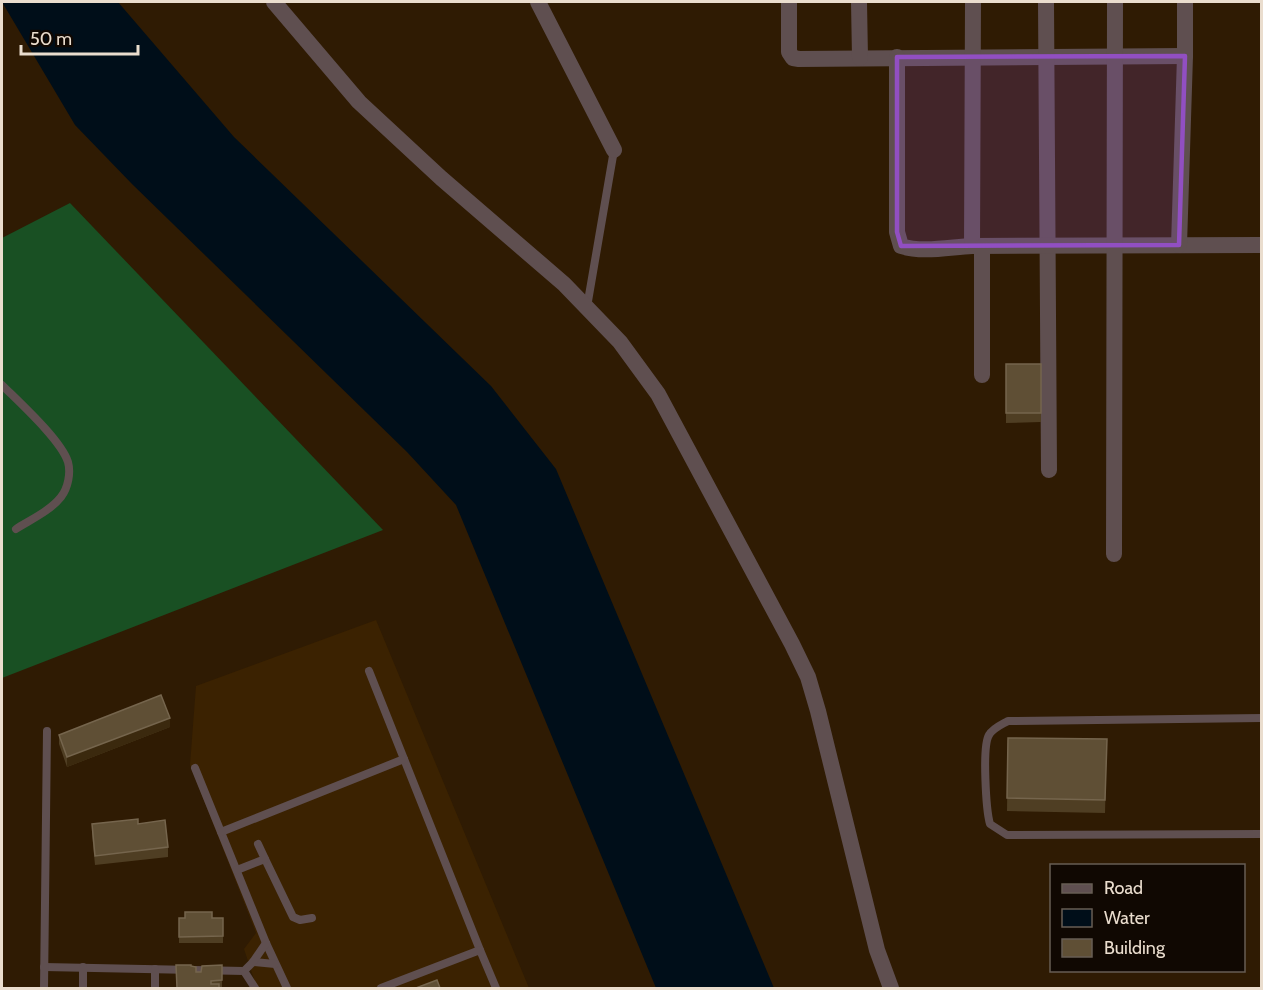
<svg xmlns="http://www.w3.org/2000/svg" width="1263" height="990" font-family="Cabin,sans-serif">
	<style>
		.built { fill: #3b2201 }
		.forest { fill: #195023 }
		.water { fill: #000e19 }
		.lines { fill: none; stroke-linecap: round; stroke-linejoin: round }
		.service { stroke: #5f4f50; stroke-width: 8 }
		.minor { stroke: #5f4f50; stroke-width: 16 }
		.tertiary { stroke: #5f4f50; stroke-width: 16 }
		.wall { fill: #4f3e23 }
		.shaded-wall { fill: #3b290e }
		.building { fill: #5f4f35; stroke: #75654d; stroke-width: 1.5 }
		.marked { fill: #914fc2; fill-opacity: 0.2; stroke: #914fc2; stroke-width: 4.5; stroke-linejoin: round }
	</style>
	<rect width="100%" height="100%" fill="#2f1b03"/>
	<polygon class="built" points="376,620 529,988 257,988 244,949 256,933 190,765 196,686"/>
	<polygon class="forest" points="70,203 383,530 2,678 2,238"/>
	<polygon class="water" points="2,2 118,2 234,137 491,386 556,469 774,988 656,988 456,505 407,452 132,184 75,125"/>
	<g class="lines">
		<g class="service">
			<polyline points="587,307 614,150"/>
			<path d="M 2,385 C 19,402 61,440 68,462 C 71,473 68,488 61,497 C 50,511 30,520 16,529"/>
			<polyline points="369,671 480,950"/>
			<path d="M 1262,718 L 1008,721 C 1001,725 993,728 989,735 C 982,746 986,810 990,824 L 1007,835 L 1262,834"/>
			<polyline points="195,768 266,943 287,988"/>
			<polyline points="221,832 404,759"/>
			<polyline points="265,859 293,917 300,920 312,918"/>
			<polyline points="237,870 265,859 258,844"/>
			<polyline points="253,962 275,964"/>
			<polyline points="44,967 244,971 255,988"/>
			<polyline points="83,967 83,988"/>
			<polyline points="244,971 253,962 266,943"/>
			<polyline points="44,988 47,731"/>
			<polyline points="155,988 155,969"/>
			<polyline points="381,988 480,950 496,988"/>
		</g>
		<g class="minor">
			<polyline points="538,2 614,150"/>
			<polyline points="789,2 789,52 793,58 799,59 1185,56"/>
			<polyline points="859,2 860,58"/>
			<polyline points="1046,2 1049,470"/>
			<path d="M 897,57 L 897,232 L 901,246 C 922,253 950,247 972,246 L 1262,245"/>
			<polyline points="1179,245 1185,56 1185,2"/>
			<polyline points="972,246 973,2"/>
			<polyline points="982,375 982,247"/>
			<polyline points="1114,554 1115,2"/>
		</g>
		<polyline class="tertiary" points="274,2 359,102 441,178 564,284 620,342 658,394 792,644 808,677 818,711 877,950 891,988"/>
	</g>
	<g class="wall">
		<polygon points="1006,364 1041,364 1041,422 1006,423"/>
		<polygon points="170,727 67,767 59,744 59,735"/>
		<polygon points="1008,738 1107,739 1105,813 1007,811"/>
		<polygon points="92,824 138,824 168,847 168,857 95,865 92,834"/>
		<rect x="179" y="918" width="44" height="25"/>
		<polygon points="176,965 191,966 196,972 201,972 222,965 222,988 177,988"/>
	</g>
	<polygon class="shaded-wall" points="170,718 170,727 67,767 67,757"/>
	<g class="building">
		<rect x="1006" y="364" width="35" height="49"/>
		<polygon points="161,695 170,718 67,757 59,735"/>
		<polygon points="1008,738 1107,739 1105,800 1007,798"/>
		<polygon points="138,819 138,824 165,820 168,847 95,856 92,824"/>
		<polygon points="185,912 212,912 212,918 223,918 223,936 179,937 179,918 185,918"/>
		<polygon points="176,965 191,965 191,966 196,967 196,972 201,972 202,966 222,965 222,980 211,981 211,984 219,984 219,988 177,988"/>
		<polygon points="437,980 440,988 416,988"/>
	</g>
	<path class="marked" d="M 1185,56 L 1179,245 L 901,246 L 897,232 L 897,57 Z"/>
	<rect width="1263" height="990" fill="none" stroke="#eaddce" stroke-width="6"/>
	<rect x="1050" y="864" width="195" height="108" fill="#100802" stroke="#675d54" stroke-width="1.5"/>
	<rect x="1062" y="884" width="30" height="9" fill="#5f4f50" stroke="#675d54" stroke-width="1.5"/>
	<text x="1104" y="894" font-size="18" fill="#eaddce">Road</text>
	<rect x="1062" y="909" width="30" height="18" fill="#000e19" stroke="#675d54" stroke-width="1.5"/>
	<text x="1104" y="924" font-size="18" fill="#eaddce">Water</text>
	<rect x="1062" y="939" width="30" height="18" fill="#5f4f35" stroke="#675d54" stroke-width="1.5"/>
	<text x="1104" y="954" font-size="18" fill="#eaddce">Building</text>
	<path d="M21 45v9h117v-9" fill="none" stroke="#eaddce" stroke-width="3"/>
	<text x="30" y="45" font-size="18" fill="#eaddce" stroke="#100802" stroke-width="4.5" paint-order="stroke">50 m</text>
</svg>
